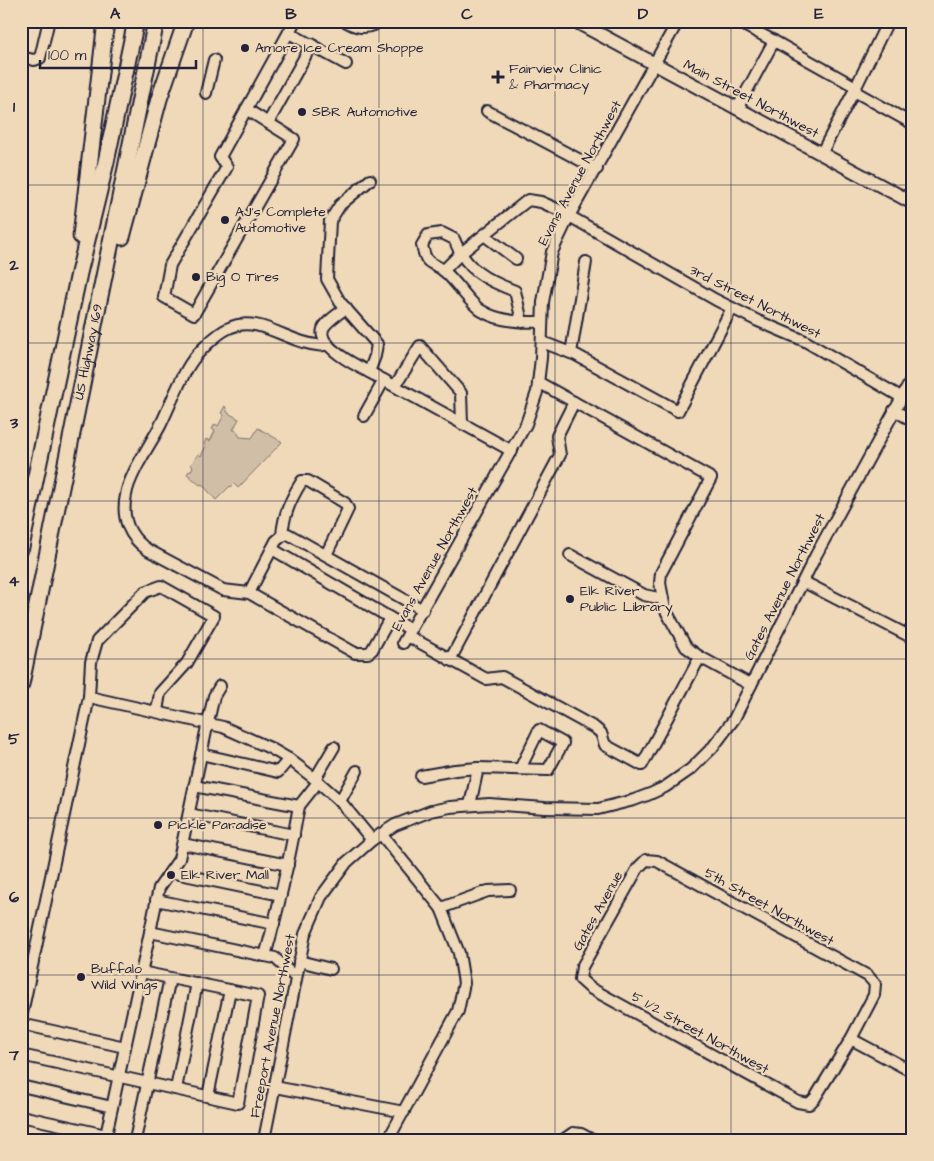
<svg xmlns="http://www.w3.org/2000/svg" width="934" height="1161" font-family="'Architects Daughter',sans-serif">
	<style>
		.green { fill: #d1bea6; stroke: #7a7070 }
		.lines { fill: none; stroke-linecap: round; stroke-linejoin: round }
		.minor-casing { stroke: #22223b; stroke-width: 14 }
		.major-casing { stroke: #22223b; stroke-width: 16 }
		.highway-casing { stroke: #22223b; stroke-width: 19 }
		.minor { stroke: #efd9b8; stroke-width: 10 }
		.major { stroke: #efd9b8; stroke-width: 12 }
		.highway { stroke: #efd9b8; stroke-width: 15 }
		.grid { fill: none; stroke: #22223b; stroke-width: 1; stroke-opacity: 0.55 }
		.poi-dot { fill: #22223b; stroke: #efd9b8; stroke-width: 2 }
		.labels { text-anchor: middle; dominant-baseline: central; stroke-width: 4.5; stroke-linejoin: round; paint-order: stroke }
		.poi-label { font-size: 14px; fill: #22223b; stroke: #efd9b8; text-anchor: start }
		.street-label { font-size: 14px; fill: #22223b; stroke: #efd9b8 }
		.neatline { fill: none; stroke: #22223b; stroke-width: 2 }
		.grid-label { font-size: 16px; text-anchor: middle; font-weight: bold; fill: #22223b }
	</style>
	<rect width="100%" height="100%" fill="#efd9b8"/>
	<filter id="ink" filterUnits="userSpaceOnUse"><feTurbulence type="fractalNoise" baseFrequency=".02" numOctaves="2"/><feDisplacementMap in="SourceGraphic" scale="10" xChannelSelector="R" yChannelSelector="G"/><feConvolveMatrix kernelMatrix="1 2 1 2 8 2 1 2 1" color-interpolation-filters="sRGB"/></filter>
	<g filter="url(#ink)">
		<polygon class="green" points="225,406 228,413 239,419 233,430 236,430 240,437 252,438 258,428 282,442 238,488 234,484 231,487 230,486 216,500 202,484 200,485 187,474 189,471 190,472 193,467 191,465 198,454 201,456 206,446 204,444 206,439 210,441 215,431 212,429 215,424 218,426 224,415 221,413"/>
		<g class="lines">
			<g class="minor-casing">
				<g id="minor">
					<path d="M 345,21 C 355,27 363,29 374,25 L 376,21"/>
					<polyline points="736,21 774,41"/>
					<polyline points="289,33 346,64"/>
					<polyline points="21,57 34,60 40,58 48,24"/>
					<polyline points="854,91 913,124"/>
					<polyline points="206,93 214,60"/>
					<polyline points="246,109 294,139 194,314 164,297 170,265 227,167 220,157 295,21"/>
					<polyline points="737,109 774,41 856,87"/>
					<polyline points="487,111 597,169"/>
					<polyline points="268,123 312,44"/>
					<polyline points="821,154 854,91 888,21"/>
					<polyline points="370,180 340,205 330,221 327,279 340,302 377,344 375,356 369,372 512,451"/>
					<polyline points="484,235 516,259"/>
					<polyline points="444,270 460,254 528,200 541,202 557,209 716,300 758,321 805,341 901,397"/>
					<path d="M 346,308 C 340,313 326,321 323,329 C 317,346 357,366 369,372"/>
					<path d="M 522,322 L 515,291 C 486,280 466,270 454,239 L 442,233 L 428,235 L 422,245 C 427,269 431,259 445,272 C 456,281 471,305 482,311 C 500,322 522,322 542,322"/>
					<polyline points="542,342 576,355 678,411 732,308"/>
					<path d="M 328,344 C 325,345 321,346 317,345 C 288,343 259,314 229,328 C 216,334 197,353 190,364 C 178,383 170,406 160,426 C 150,445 129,475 126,495 C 121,518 129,537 148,550 L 223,590 L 249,593 L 355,653 L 368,653 L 372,650 L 390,618"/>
					<polyline points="571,353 586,262"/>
					<polyline points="395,386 420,346 461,393 462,424"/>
					<polyline points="894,410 913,421"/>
					<polyline points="364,416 384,380"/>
					<path d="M 282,536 C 283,515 291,498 302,481 L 308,481 L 345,503 L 348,509 L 326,555"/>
					<polyline points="272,549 411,630"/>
					<polyline points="570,555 644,595 663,599"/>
					<polyline points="804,582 913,638"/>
					<polyline points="249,593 276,541 282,536 288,534 423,610"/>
					<polyline points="408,636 486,679 502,677 595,728 601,733 605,745 642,765 700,657 686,647 665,609 660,583 661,573 711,478 538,382"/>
					<polyline points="403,643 526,424 537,392 541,358 543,302 552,252 569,216 678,21"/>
					<polyline points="700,657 751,685"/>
					<polyline points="450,660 560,455 557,436 574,402"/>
					<polyline points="220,686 214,696 208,722 179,859 159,888 150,932 275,958 296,978"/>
					<polyline points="89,697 223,727 270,748 289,759 315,779 340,801 372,840"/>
					<polyline points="201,754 278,772 289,759"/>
					<polyline points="421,776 455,770 478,768"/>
					<polyline points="315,779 334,747"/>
					<polyline points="194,786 299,806 318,782"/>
					<polyline points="340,801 357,771"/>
					<polyline points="470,805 478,768 548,770 563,743 539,730 520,769"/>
					<polyline points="189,814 294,835"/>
					<polyline points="381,834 441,908 459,953 464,983 458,1011 388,1140"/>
					<polyline points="183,844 288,865"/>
					<polygon points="646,860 657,861 868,976 875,984 874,995 851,1039 815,1098 809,1104 798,1102 590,988 580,979 582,967 638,868"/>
					<polyline points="170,872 281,895"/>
					<polyline points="156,900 274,924"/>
					<polyline points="441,908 488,891 510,890"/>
					<path d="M 265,956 C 279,907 290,856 299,806"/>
					<polyline points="299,961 331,969"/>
					<polyline points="21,1018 89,697 91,662 97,641 145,592 161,586 214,616 187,663 160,693 157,711"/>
					<polyline points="21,1024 125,1047"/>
					<polyline points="851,1039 913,1072"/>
					<polyline points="21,1055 238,1103 258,996 141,972"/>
					<polyline points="21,1086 112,1107"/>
					<polyline points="275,1087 404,1112"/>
					<polyline points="176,1089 197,983"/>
					<polyline points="208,1096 230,990"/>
					<polyline points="21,1116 106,1135"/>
					<polyline points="105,1140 150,932"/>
					<polyline points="135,1140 170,978"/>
					<polyline points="264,1140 305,934 321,897 347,862 372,840 395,825 431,811 450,807 489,804 545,808 598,809 634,800 650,794 665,787 691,769 713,747 734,719 816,555 913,377"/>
					<polyline points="563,1140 573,1133 581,1134 592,1140"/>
				</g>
			</g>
			<g class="major-casing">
				<polyline id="major" points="575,21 913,203"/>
			</g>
			<g class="highway-casing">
				<g id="highway">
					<polyline points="81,236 106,21"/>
					<polyline points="122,237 159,99 186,21"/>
					<polyline points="21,547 79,273 106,162 136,21"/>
					<path id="s1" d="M 21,684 L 156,21"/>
				</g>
			</g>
			<use href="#minor" class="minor"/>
			<use href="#major" class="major"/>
			<use href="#highway" class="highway"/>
		</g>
	</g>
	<path class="grid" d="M 203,21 L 203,1140M 379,21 L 379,1140M 555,21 L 555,1140M 731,21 L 731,1140M 21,185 L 913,185M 21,343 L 913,343M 21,501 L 913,501M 21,659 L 913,659M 21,818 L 913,818M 21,975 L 913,975"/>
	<g class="poi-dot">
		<circle cx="245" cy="48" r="5"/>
		<path d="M495.5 69.5h5v5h5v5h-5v5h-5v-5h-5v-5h5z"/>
		<circle cx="302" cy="112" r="5"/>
		<circle cx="225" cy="220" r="5"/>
		<circle cx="196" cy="277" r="5"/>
		<circle cx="570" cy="599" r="5"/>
		<circle cx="158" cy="825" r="5"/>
		<circle cx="171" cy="875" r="5"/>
		<circle cx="81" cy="977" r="5"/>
	</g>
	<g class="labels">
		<g class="poi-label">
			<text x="255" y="48">Amore Ice Cream Shoppe</text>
			<text x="509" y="69">Fairview Clinic<tspan x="509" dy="16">&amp; Pharmacy</tspan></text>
			<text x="312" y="112">SBR Automotive</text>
			<text x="235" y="212">AJ's Complete<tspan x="235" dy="16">Automotive</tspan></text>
			<text x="206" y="277">Big O Tires</text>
			<text x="580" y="591">Elk River<tspan x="580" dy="16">Public Library</tspan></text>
			<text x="168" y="825">Pickle Paradise</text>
			<text x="181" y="875">Elk River Mall</text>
			<text x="91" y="969">Buffalo<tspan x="91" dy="16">Wild Wings</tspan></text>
		</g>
		<g class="street-label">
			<text transform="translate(751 99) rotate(28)">Main Street Northwest</text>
			<text transform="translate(580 173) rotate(-62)">Evans Avenue Northwest</text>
			<text transform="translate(755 302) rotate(27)">3rd Street Northwest</text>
			<text stroke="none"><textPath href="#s1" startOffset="339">US Highway 169</textPath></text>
			<text transform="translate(435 559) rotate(-61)">Evans Avenue Northwest</text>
			<text transform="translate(785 587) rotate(-63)">Gates Avenue Northwest</text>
			<text transform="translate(769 907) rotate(29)">5th Street Northwest</text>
			<text transform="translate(598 911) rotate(-61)">Gates Avenue</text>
			<text transform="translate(273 1026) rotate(-79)">Freeport Avenue Northwest</text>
			<text transform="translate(700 1033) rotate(29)">5 1/2 Street Northwest</text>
		</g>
	</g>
	<rect width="934" height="1161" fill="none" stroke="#efd9b8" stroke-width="55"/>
	<path d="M40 60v8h156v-8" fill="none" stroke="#22223b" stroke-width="2.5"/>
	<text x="48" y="60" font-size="15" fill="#22223b" stroke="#efd9b8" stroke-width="4" paint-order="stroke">100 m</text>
	<rect x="28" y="28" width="878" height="1106" class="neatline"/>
	<g class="grid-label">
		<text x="115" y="19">A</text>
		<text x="291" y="19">B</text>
		<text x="467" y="19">C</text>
		<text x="643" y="19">D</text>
		<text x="819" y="19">E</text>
		<text x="14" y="112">1</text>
		<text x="14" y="270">2</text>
		<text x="14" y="428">3</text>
		<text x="14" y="586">4</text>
		<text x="14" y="744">5</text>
		<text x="14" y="902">6</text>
		<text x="14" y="1060">7</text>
	</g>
</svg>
